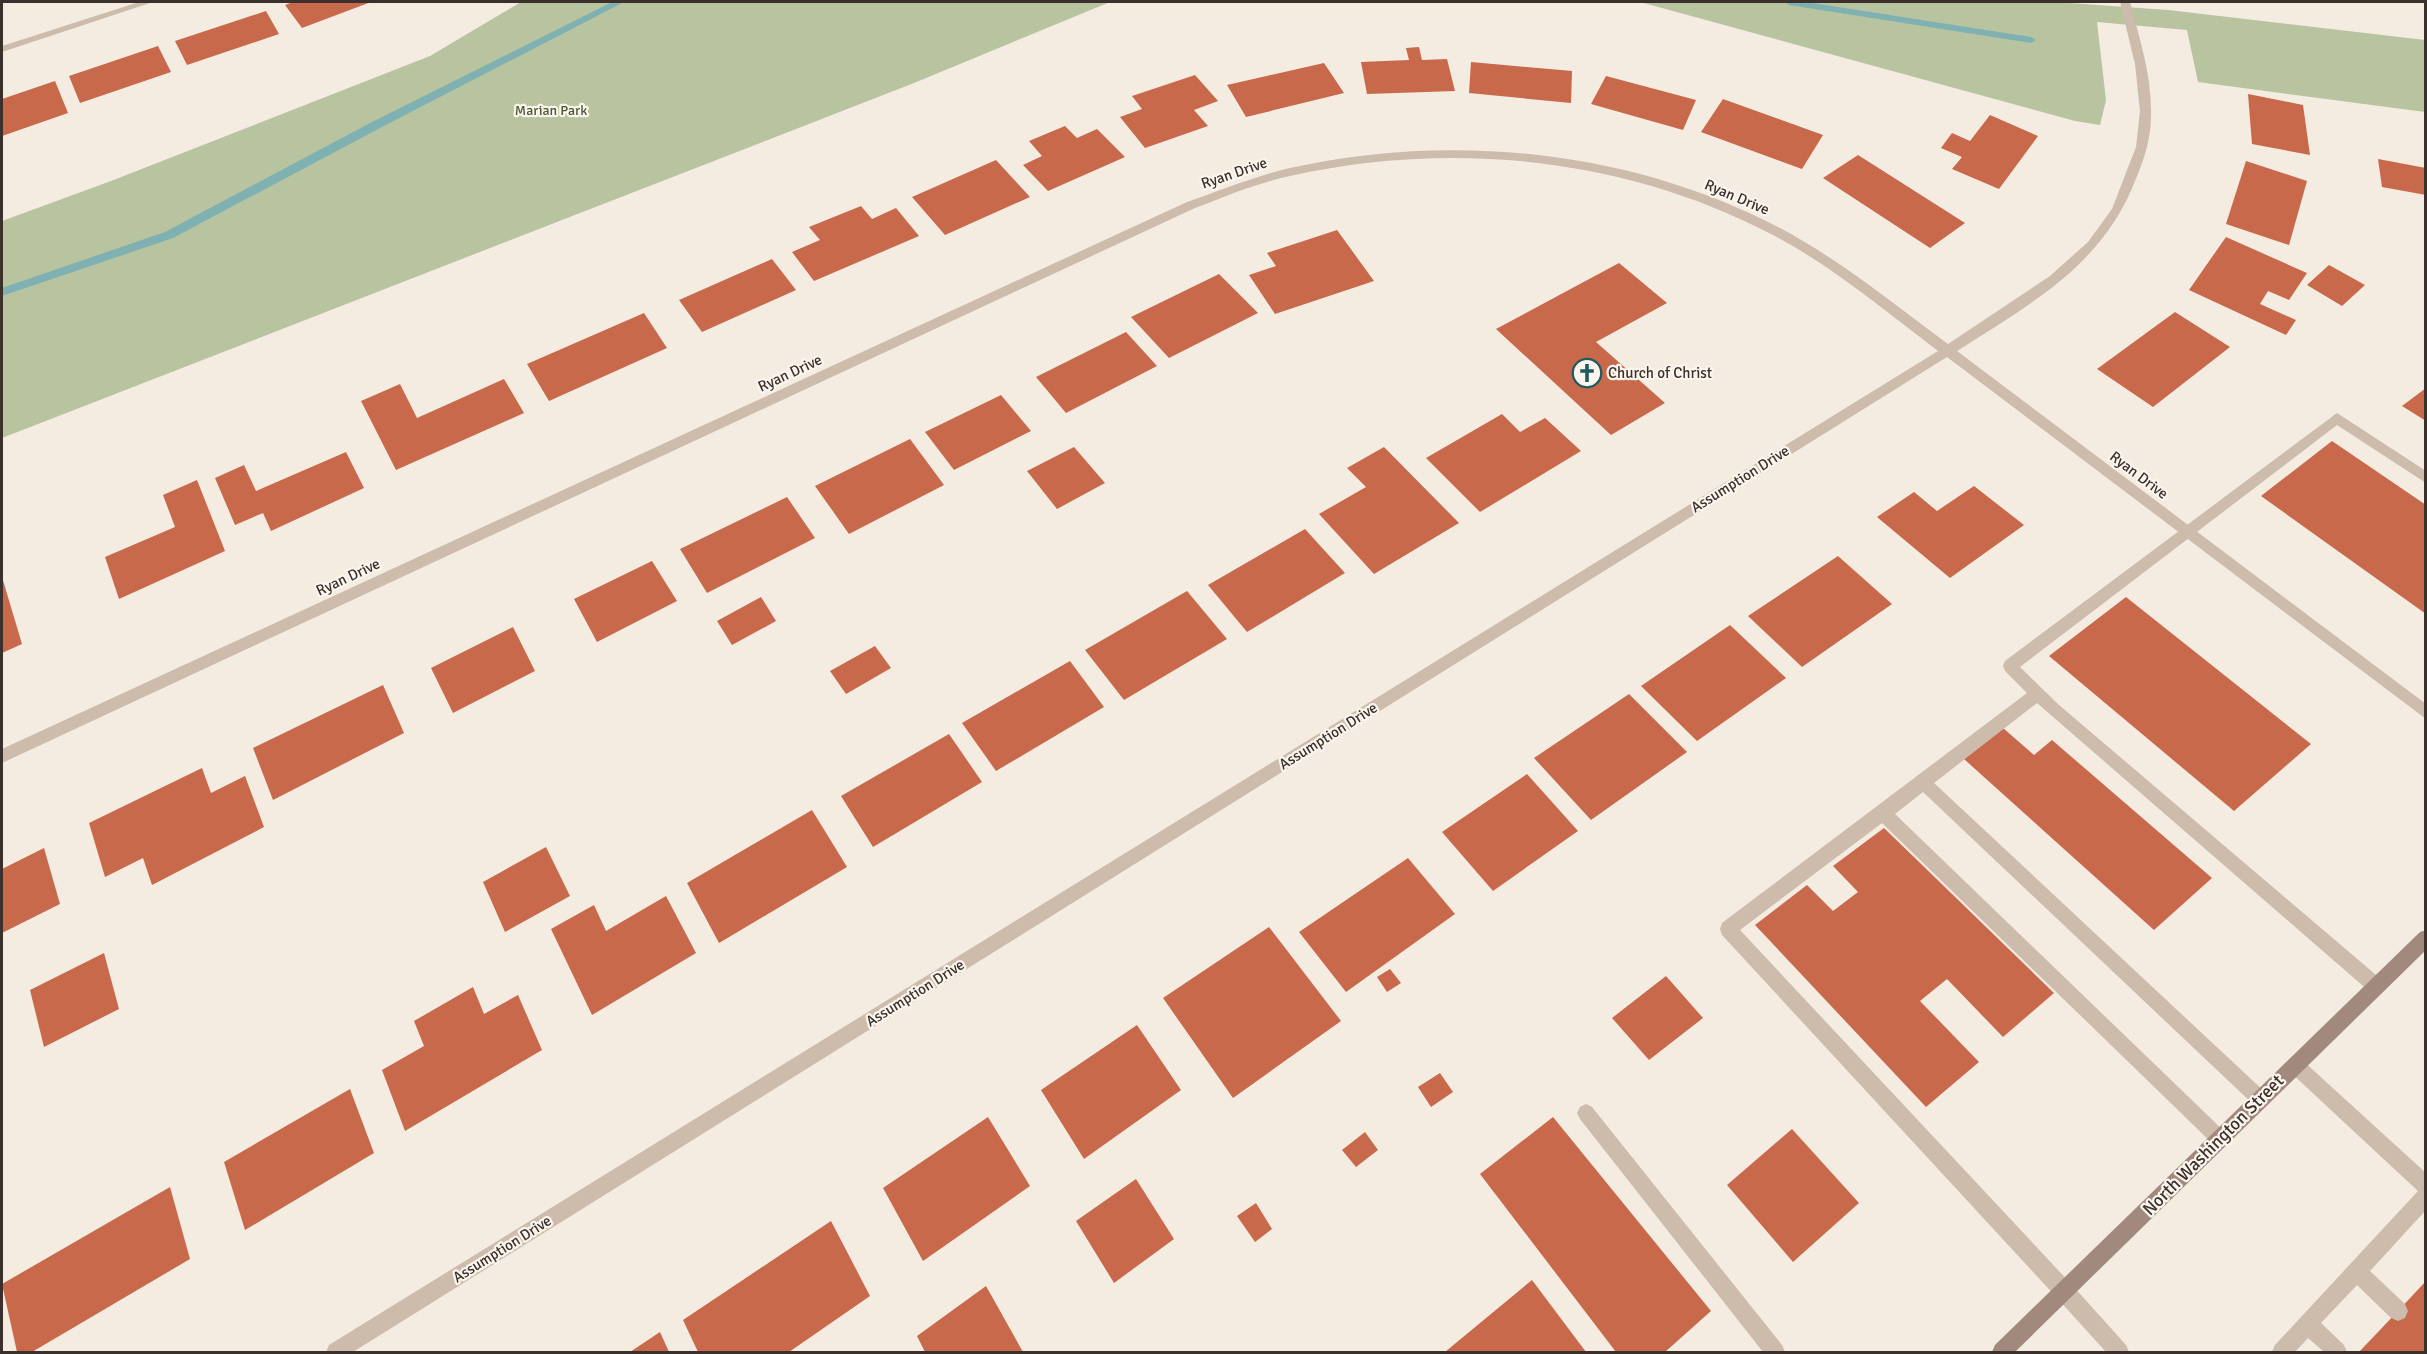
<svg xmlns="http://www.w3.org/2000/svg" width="2427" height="1354" font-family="Signika,sans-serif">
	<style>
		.green { fill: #b8c4a0 }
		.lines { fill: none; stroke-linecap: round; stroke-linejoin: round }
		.stream { fill: #7fb0b2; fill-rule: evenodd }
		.building { fill: #c8694b }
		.service { fill: #cdbbac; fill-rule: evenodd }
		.minor { fill: #cdbbac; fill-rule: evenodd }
		.secondary { fill: #a18a7d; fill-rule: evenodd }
		.labels { text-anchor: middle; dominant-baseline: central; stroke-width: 4.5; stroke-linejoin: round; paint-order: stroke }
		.far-park-label { font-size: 14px; fill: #4a5a2e; stroke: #fbf5ee }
		.street-label { font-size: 15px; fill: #3b302b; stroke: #fbf5ee }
		.poi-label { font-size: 15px; fill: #3b302b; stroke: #fbf5ee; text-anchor: start }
		.near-street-label { font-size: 18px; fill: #3b302b; stroke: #fbf5ee }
	</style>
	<rect width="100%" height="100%" fill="#f4ebe1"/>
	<g class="green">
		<polygon points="521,2 1110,2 914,83 2,438 2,221 111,181 430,56"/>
		<polygon points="1640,2 2055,2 2168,10 2425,40 2425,112 2198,82 2187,30 2097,22 2106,100 2100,125 2075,121"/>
	</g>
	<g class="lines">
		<g class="stream">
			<polygon points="612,2 624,2 378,129 173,238 2,296 2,288 165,232 370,123"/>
			<polygon points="1784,2 1806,2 2031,37 2036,40 2031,43 1789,5"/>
		</g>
	</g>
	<g class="building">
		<polygon points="293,2 371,2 302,28 285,5"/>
		<polygon points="266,11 279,34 187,65 175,41"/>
		<polygon points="158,46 171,72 80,103 69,76"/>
		<polygon points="1419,47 1422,60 1447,59 1455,91 1367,94 1361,62 1409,60 1406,48"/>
		<polygon points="1471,62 1572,71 1571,103 1469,93"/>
		<polygon points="1324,63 1344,93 1246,117 1227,85"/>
		<polygon points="1195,75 1218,101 1194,110 1208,126 1145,148 1120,117 1142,109 1132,96"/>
		<polygon points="1606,76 1696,100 1683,130 1591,104"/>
		<polygon points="55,81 68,113 2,136 2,99"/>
		<polygon points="2248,94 2303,105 2310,155 2252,144"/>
		<polygon points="1723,99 1823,135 1802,169 1701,132"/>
		<polygon points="1990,115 2038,136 1999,189 1952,169 1962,157 1941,148 1952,133 1970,141"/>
		<polygon points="1065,126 1077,138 1097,129 1125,157 1048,191 1023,165 1042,156 1029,141"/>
		<polygon points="1858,155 1965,223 1930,248 1823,178"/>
		<polygon points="2378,159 2426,168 2426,195 2382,187"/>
		<polygon points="996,160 1030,197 945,235 912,197"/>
		<polygon points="2246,161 2307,181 2289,245 2226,224"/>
		<polygon points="861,206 872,219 896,208 919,236 814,281 792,252 820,240 809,227"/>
		<polygon points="1337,230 1374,281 1275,314 1249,275 1276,266 1267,253"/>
		<polygon points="2226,237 2307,273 2289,300 2268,291 2260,304 2296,320 2286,335 2189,290"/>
		<polygon points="772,259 796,290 702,332 679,300"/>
		<polygon points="1619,263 1667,303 1596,342 1665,403 1611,435 1496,329"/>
		<polygon points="2329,265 2365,285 2342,306 2307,285"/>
		<polygon points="1219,274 1258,313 1169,358 1131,317"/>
		<polygon points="2175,312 2230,347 2153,407 2097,369"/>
		<polygon points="644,313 667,348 549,401 527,364"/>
		<polygon points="1126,332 1157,366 1066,413 1036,377"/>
		<polygon points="504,379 524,413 396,470 361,401 400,384 417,418"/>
		<polygon points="2426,388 2426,421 2402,406"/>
		<polygon points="1001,395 1031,431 954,470 925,432"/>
		<polygon points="1502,414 1520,432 1545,418 1581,451 1480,512 1426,458"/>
		<polygon points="910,439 944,485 849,534 815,486"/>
		<polygon points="2332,441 2426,505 2426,614 2261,496"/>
		<polygon points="1074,447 1105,483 1057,509 1027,471"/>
		<polygon points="1384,447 1459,523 1374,574 1319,514 1366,487 1347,468"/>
		<polygon points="346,452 364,488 271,531 263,513 235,525 215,478 244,465 256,491"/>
		<polygon points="197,480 225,551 119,599 105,557 175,527 163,495"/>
		<polygon points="1974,486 2024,525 1950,578 1877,517 1914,492 1937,511"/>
		<polygon points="787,497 815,538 707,593 680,549"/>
		<polygon points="1305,529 1345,573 1247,632 1208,585"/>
		<polygon points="1838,556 1892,604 1802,667 1748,616"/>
		<polygon points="652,561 677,601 597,642 574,599"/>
		<polygon points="2,577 22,644 2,653"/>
		<polygon points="1187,591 1227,639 1124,700 1085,650"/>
		<polygon points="761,597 776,621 732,645 717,621"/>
		<polygon points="2126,597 2311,744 2234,811 2049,656"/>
		<polygon points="1730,625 1786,678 1697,741 1641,686"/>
		<polygon points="513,627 535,671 453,713 431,668"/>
		<polygon points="875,646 891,668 846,694 830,671"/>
		<polygon points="1070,661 1104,707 996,771 962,723"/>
		<polygon points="383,685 404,733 273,800 253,748"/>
		<polygon points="1629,694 1687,752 1591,820 1534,758"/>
		<polygon points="2003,728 2034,755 2052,740 2212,878 2154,930 1964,759"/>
		<polygon points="949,734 982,782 873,847 841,796"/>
		<polygon points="202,768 211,793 245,776 264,827 152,885 143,858 105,877 89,823"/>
		<polygon points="1527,774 1578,831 1493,891 1442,832"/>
		<polygon points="812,810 847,867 719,943 687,883"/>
		<polygon points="1884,828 2054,993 2003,1037 1947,979 1920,1001 1979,1062 1926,1107 1755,925 1807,885 1833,911 1858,892 1833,866"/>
		<polygon points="546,847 570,896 505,932 483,882"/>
		<polygon points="44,848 60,904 2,933 2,869"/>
		<polygon points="1408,858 1455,914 1346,992 1299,932"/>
		<polygon points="666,896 696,953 592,1015 551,929 594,905 606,931"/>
		<polygon points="1269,927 1341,1021 1233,1098 1163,998"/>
		<polygon points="104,953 119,1009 44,1047 30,990"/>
		<polygon points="1390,969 1401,983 1387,992 1377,977"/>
		<polygon points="1666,976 1703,1018 1649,1060 1612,1018"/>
		<polygon points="473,987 484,1014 518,995 542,1050 405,1131 382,1070 424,1046 414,1021"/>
		<polygon points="1137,1025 1181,1090 1084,1159 1041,1090"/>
		<polygon points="1440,1073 1453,1092 1431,1107 1418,1087"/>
		<polygon points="350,1089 374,1153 245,1230 224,1162"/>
		<polygon points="988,1117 1030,1186 923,1261 883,1188"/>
		<polygon points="1553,1117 1711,1311 1665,1352 1616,1352 1480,1174"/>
		<polygon points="1792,1129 1859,1203 1793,1262 1727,1185"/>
		<polygon points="1365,1132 1378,1150 1356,1167 1342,1150"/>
		<polygon points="1136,1179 1174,1239 1114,1283 1076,1221"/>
		<polygon points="170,1187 190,1259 32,1352 17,1352 2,1284"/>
		<polygon points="1256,1203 1272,1229 1255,1242 1237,1216"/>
		<polygon points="831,1221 870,1296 789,1352 698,1352 683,1320"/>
		<polygon points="1532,1280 1586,1352 1445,1352"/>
		<polygon points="2426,1281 2426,1352 2359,1352 2398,1311"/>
		<polygon points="986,1286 1023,1352 925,1352 917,1336"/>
		<polygon points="660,1332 669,1352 630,1352"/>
	</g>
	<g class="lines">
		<g class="service">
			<polygon points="2337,413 2426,471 2426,483 2337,425 2020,667 2059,705 2382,980 2385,986 2382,992 2376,994 2370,992 2037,703 1934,783 2266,1093 2269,1099 2266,1105 2260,1108 2254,1105 1923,792 1895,814 2226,1133 2229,1139 2226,1145 2220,1148 2214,1145 1882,823 1740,930 2072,1285 2075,1292 2072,1299 2065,1302 2058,1299 1722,935 1720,929 1722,923 2027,693 2005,671 2003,666 2005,661"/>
			<polygon points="2295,1056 2301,1059 2426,1173 2426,1210 2370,1271 2405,1304 2408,1311 2405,1318 2398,1321 2391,1318 2357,1285 2321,1323 2344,1345 2347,1352 2324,1352 2308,1338 2295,1352 2272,1352 2275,1345 2418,1191 2289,1071 2286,1065 2289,1059"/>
			<polygon points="1586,1104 1592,1107 1782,1345 1785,1352 1763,1352 1580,1119 1577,1113 1580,1107"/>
		</g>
		<g class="minor">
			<polygon points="139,2 153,2 2,52 2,46"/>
			<path d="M 2120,2 L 2130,2 C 2139,37 2151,73 2151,110 C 2152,135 2145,158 2135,181 C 2102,266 2030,304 1957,351 L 2426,704 L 2426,719 L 1947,357 L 353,1352 L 326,1352 L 329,1345 L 1938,351 C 1884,310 1831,265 1771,234 C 1624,157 1450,140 1290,176 C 1257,183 1226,196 1195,208 L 2,763 L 2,749 L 1187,202 C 1221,190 1255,176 1290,168 C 1453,132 1631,150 1780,228 C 1840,260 1894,304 1948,344 L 2050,276 L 2088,242 L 2112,209 L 2136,147 L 2140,111 L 2135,64 Z"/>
			<polygon points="2065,1282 2072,1285 2126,1345 2129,1352 2106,1352 2058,1299 2055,1292 2058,1285"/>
		</g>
		<polygon class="secondary" points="2426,930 2426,950 2015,1352 1992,1352 1995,1345 2420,932"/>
	</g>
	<defs>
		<g id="church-ring" transform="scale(1.5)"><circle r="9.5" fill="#fbf5ee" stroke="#1f5a5e" stroke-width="1.5"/><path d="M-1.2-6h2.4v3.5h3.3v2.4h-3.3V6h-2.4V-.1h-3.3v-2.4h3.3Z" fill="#1f5a5e"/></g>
	</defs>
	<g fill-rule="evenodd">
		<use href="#church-ring" x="1587" y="373"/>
	</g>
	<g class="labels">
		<g class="far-park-label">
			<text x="551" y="110">Marian Park</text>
		</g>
		<g class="street-label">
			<text transform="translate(1234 173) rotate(-19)">Ryan Drive</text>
			<text transform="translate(1737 197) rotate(23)">Ryan Drive</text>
			<text transform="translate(790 373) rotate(-25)">Ryan Drive</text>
			<text transform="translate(2139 475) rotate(37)">Ryan Drive</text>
			<text transform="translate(1740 479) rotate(-32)">Assumption Drive</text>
			<text transform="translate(348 577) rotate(-25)">Ryan Drive</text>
			<text transform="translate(1328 736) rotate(-32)">Assumption Drive</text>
			<text transform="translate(915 993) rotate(-32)">Assumption Drive</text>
			<text transform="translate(502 1249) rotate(-32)">Assumption Drive</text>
		</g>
		<g class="poi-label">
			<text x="1608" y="373">Church of Christ</text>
		</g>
		<g class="near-street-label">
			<text transform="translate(2213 1145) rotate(-45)">North Washington Street</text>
		</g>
	</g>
	<rect width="2427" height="1354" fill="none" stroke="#3b302b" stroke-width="6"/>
</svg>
